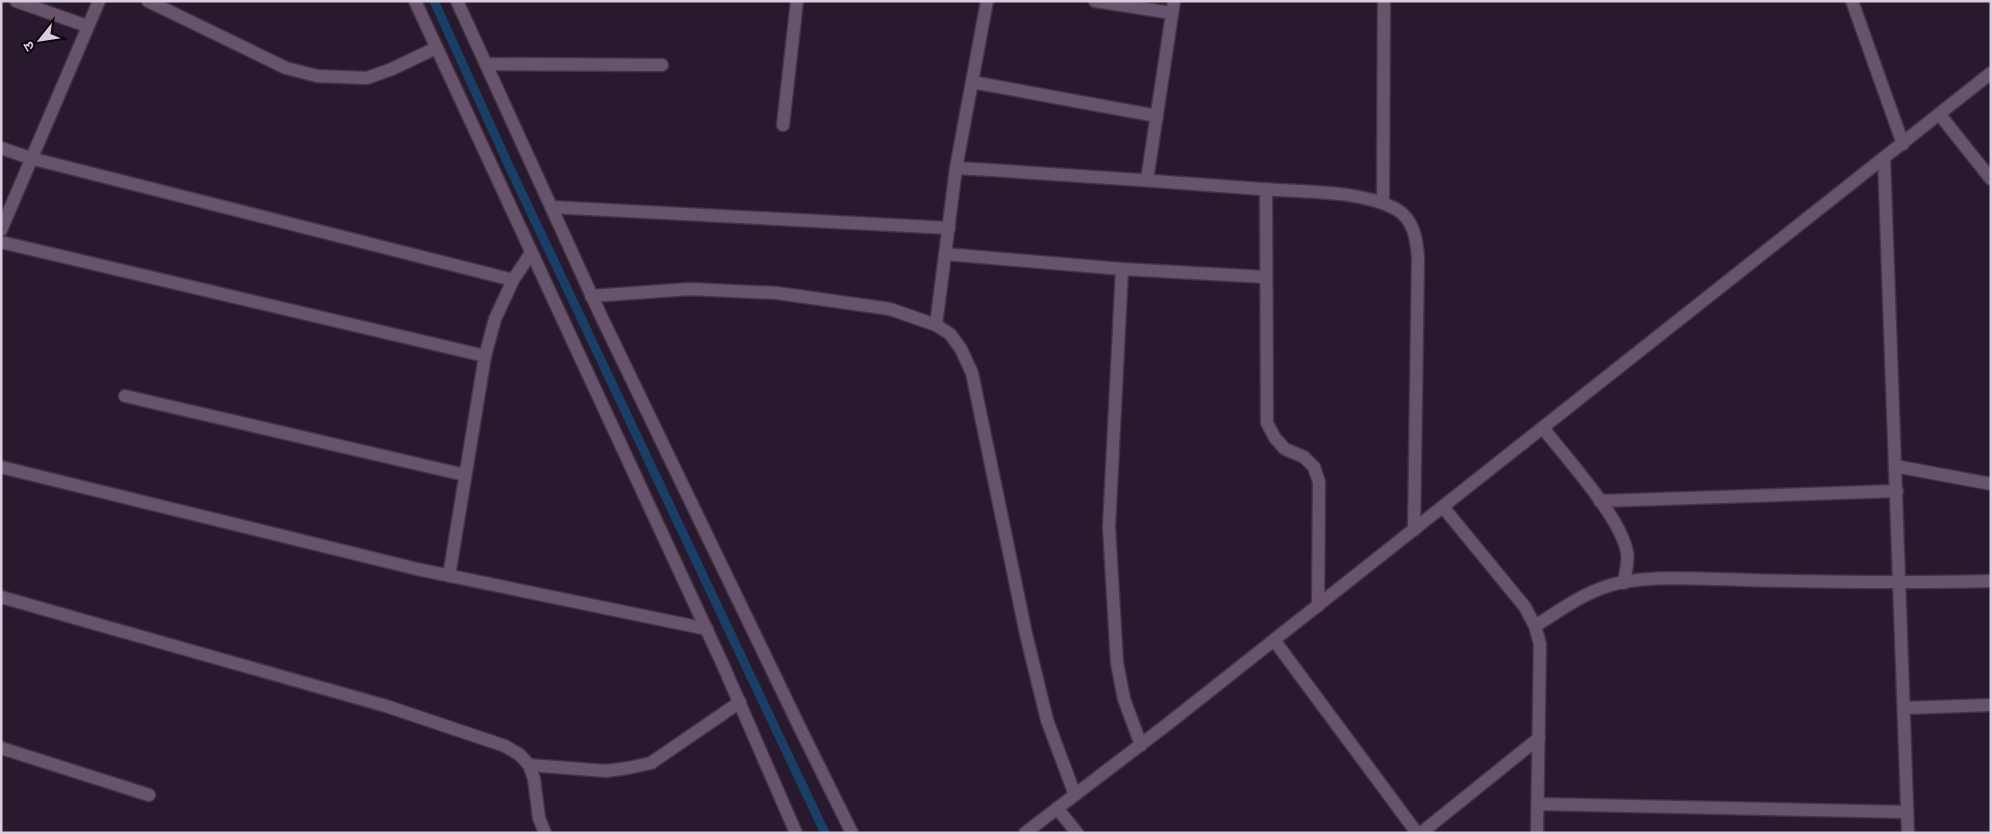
<svg xmlns="http://www.w3.org/2000/svg" width="1992" height="834" font-family="Inter,'Noto Sans Devanagari',sans-serif">
	<style>
		.lines { fill: none; stroke-linecap: round; stroke-linejoin: round }
		.stream { stroke: #1a3f67; stroke-width: 9 }
		.minor-casing { stroke: #423445; stroke-width: 15 }
		.minor { stroke: #67546c; stroke-width: 12 }
	</style>
	<rect width="100%" height="100%" fill="#29192e"/>
	<g class="lines">
		<polyline class="stream" points="434,1 509,166 825,833"/>
		<g class="minor-casing">
			<g id="minor">
				<polyline points="16,1 87,26"/>
				<polyline points="148,1 286,68 317,76 367,78 392,69 436,48"/>
				<polyline points="415,1 723,665 796,833"/>
				<polyline points="457,1 601,316 800,728 852,833"/>
				<polyline points="1095,1 1172,13"/>
				<polyline points="1852,1 1903,144"/>
				<polyline points="486,64 662,65"/>
				<polyline points="972,82 1157,116"/>
				<polyline points="1940,115 1991,179"/>
				<polyline points="783,125 797,1"/>
				<polyline points="1,148 30,158 513,280"/>
				<polyline points="1884,158 1908,833"/>
				<path d="M 956,168 C 1058,174 1160,181 1262,189 C 1303,192 1360,190 1396,209 C 1414,219 1417,241 1418,259 L 1414,530"/>
				<polyline points="1147,180 1174,1"/>
				<polyline points="1266,189 1267,423 1275,438 1285,449 1304,457 1314,467 1319,482 1318,606"/>
				<polyline points="1383,203 1384,1"/>
				<polyline points="551,207 949,228"/>
				<polyline points="1,230 99,1"/>
				<polyline points="1,242 485,356"/>
				<polyline points="945,254 1122,269 1266,277"/>
				<polyline points="1122,269 1109,527 1117,663 1124,699 1141,745"/>
				<polyline points="591,296 690,289 777,293 890,309 936,325 950,334 961,349 972,373 1026,634 1047,720 1075,795"/>
				<polyline points="936,325 956,168 987,1"/>
				<polyline points="125,396 465,475"/>
				<path d="M 1543,428 C 1566,458 1620,516 1627,552 C 1629,561 1625,573 1624,583"/>
				<polyline points="1895,466 1991,484"/>
				<polyline points="1,467 417,569 707,629"/>
				<polyline points="1600,501 1897,491"/>
				<polyline points="1443,507 1525,607 1535,626 1540,644 1537,833"/>
				<polyline points="449,576 485,356 495,319 513,280 531,253"/>
				<polyline points="1,597 386,706 505,746 520,755 529,765 534,779 539,818 545,833"/>
				<path d="M 1535,626 C 1559,611 1582,594 1608,586 C 1645,574 1709,579 1748,580 C 1829,582 1910,583 1991,581"/>
				<polyline points="1274,640 1417,833"/>
				<polyline points="1904,708 1991,705"/>
				<polyline points="1,748 149,795"/>
				<polyline points="529,765 606,771 628,768 651,763 740,702"/>
				<polyline points="1538,804 1907,812"/>
				<polyline points="1057,808 1077,833"/>
				<polyline points="1025,833 1169,723 1991,73"/>
				<polyline points="1421,833 1539,738"/>
			</g>
		</g>
		<use href="#minor" class="minor"/>
	</g>
	<rect width="1992" height="834" fill="none" stroke="#d9cedc" stroke-width="5"/>
	<g transform="translate(40 40) rotate(240)" stroke="#0e0710" stroke-width="4" paint-order="stroke">
	<path d="M0-4L9 19L0 12L-9 19Z" fill="#d9cedc"/>
	<text y="-8" font-size="14" font-weight="bold" text-anchor="middle" fill="#d9cedc">उ</text>
	</g>
</svg>
